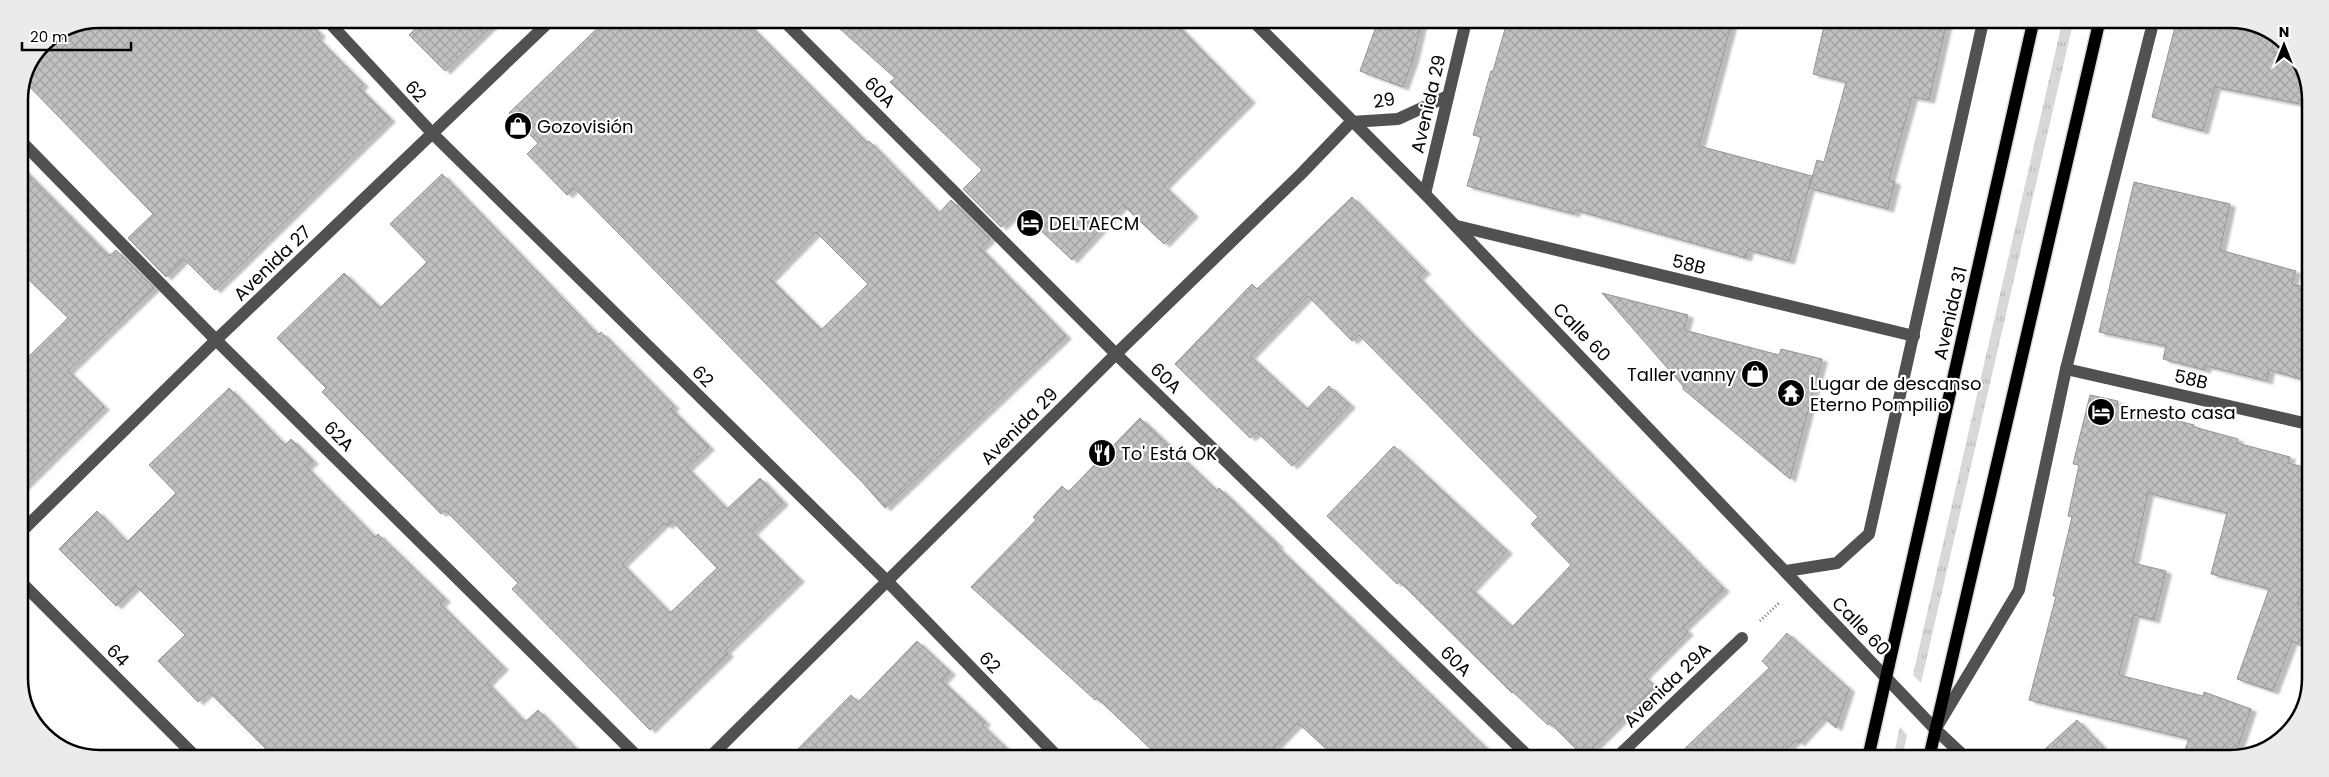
<svg xmlns="http://www.w3.org/2000/svg" width="2329" height="777" font-family="Poppins,sans-serif">
	<style>
		.grass { fill: url(#grass-tufts) }
		.building { fill: url(#building-cross-hatch); stroke: #959595; fill-rule: evenodd; filter: url(#shadow) }
		.lines { fill: none; stroke-linecap: round; stroke-linejoin: round }
		.major-casing { stroke: #dbdbdb; stroke-width: 15 }
		.path { stroke: #737373; stroke-width: 3; stroke-dasharray: 1 2.5; stroke-linecap: butt }
		.minor { stroke: #515151; stroke-width: 12 }
		.major { stroke: #000; stroke-width: 12 }
		.labels { text-anchor: middle; dominant-baseline: central; stroke-width: 4.5; stroke-linejoin: round; paint-order: stroke }
		.street-label { font-size: 18px; fill: #000; stroke: #fff }
		.poi-label { font-size: 18px; fill: #000; stroke: #fff; text-anchor: start }
		.rim { fill: none; stroke: #000; stroke-width: 2.5 }
	</style>
	<defs>
		<pattern id="grass-tufts" width="24" height="20" patternUnits="userSpaceOnUse" patternTransform="scale(1.25)"><rect width="24" height="20" fill="#d8d8d8"/><path d="M3 7l-1-3M5 7V3M7 7l1-3M15 17l-1-3M17 17v-4M19 17l1-3" fill="none" stroke="#b8b8b8"/></pattern>
		<pattern id="building-cross-hatch" width="8" height="8" patternUnits="userSpaceOnUse" patternTransform="scale(1.25)"><rect width="8" height="8" fill="#c0c0c0"/><path d="M0 0l8 8M0 8l8-8" fill="none" stroke="#a3a3a3"/></pattern>
		<filter id="shadow"><feDropShadow dx="5.5" dy="3" stdDeviation="1" flood-color="#0004"/></filter>
	</defs>
	<rect width="100%" height="100%" fill="#fff"/>
	<g class="grass">
		<polygon points="2062,23 2073,23 1921,683 1913,675"/>
		<polygon points="1900,727 1907,735 1902,758 1893,758"/>
	</g>
	<g class="building">
		<polygon points="100,19 305,19 320,34 317,38 363,84 359,88 390,119 215,290 184,259 166,277 128,238 153,214 25,82 43,42"/>
		<polygon points="425,19 481,20 497,20 445,71 409,35"/>
		<path d="M 606,20 L 744,20 L 867,143 L 869,141 L 939,213 L 951,200 L 990,239 L 980,248 L 1066,336 L 885,508 L 862,482 L 574,188 L 567,195 L 527,154 L 538,143 L 509,113 ZM 816,232 L 868,284 L 821,330 L 770,279 Z"/>
		<polygon points="830,20 1173,21 1250,100 1164,186 1193,214 1164,244 1123,205 1072,260 1019,210 1001,227 963,189 982,170 890,82 895,78"/>
		<polygon points="1378,21 1422,21 1413,59 1403,87 1360,71"/>
		<polygon points="1507,22 1732,22 1699,146 1812,176 1789,261 1748,250 1746,258 1575,210 1574,214 1467,186 1481,137 1473,135 1491,71 1493,71"/>
		<polygon points="1825,22 1947,22 1929,100 1912,97 1889,180 1895,182 1888,209 1809,188 1817,160 1824,162 1846,82 1813,74"/>
		<polygon points="2176,23 2255,23 2274,37 2272,48 2274,49 2273,52 2296,57 2310,94 2310,106 2215,87 2203,131 2152,117"/>
		<polygon points="19,165 109,256 116,250 154,288 68,371 104,407 19,491 19,366 68,318 19,270"/>
		<path d="M 442,174 L 598,335 L 601,332 L 674,406 L 671,409 L 709,447 L 687,468 L 727,509 L 760,478 L 783,502 L 752,532 L 799,579 L 725,651 L 728,654 L 650,730 L 512,589 L 518,583 L 445,510 L 441,514 L 322,392 L 326,388 L 277,338 L 344,273 L 380,308 L 427,262 L 390,224 ZM 672,521 L 717,568 L 670,613 L 622,564 L 664,523 L 667,526 Z"/>
		<polygon points="2134,182 2230,204 2220,250 2296,271 2292,284 2309,288 2308,381 2269,370 2267,381 2206,366 2205,370 2163,359 2166,346 2099,332"/>
		<polygon points="1352,197 1425,271 1418,277 1466,328 1724,589 1683,628 1688,632 1644,676 1655,687 1584,757 1550,723 1548,725 1513,692 1512,693 1399,581 1397,584 1327,516 1394,446 1507,551 1471,589 1512,627 1571,565 1531,524 1538,517 1359,335 1352,341 1308,296 1250,356 1307,409 1329,386 1350,405 1292,466 1257,432 1250,438 1175,364 1252,284 1257,289"/>
		<polygon points="1602,293 1688,315 1684,330 1779,355 1781,349 1822,359 1790,479 1683,389 1683,386"/>
		<polygon points="229,388 285,445 291,439 313,461 306,467 375,537 378,534 445,599 440,604 503,667 487,683 525,722 538,710 582,755 271,754 209,692 198,702 158,661 185,635 136,586 116,606 59,549 97,511 127,542 176,493 149,465"/>
		<polygon points="2090,395 2118,401 2117,405 2194,425 2194,427 2238,439 2237,443 2290,457 2288,463 2308,468 2307,572 2298,604 2307,608 2306,648 2292,641 2273,691 2237,679 2269,589 2211,574 2227,513 2148,493 2133,563 2166,571 2154,620 2134,615 2119,675 2203,696 2204,692 2251,709 2235,756 2182,758 2189,739 2029,700 2056,596 2053,596 2072,517 2068,516 2079,465 2073,464"/>
		<polygon points="1140,418 1217,491 1219,488 1237,505 1278,545 1277,547 1495,757 1334,756 1298,723 1266,756 1158,756 1097,698 1095,700 971,587 1036,520 1033,517 1062,486 1068,492"/>
		<polygon points="1787,633 1849,689 1836,728 1823,717 1799,743 1796,740 1778,757 1676,757 1769,668 1762,661"/>
		<polygon points="917,641 950,672 942,681 985,722 982,725 1014,756 792,755 851,695 858,702"/>
		<polygon points="2077,720 2113,758 2035,758"/>
	</g>
	<g class="lines">
		<g class="major-casing">
			<g id="major">
				<polyline points="1868,758 2033,23"/>
				<polyline points="1929,758 2099,23"/>
			</g>
		</g>
		<polyline class="path" points="1760,621 1779,603"/>
		<g class="minor">
			<polyline points="326,19 433,134 887,581 1057,756"/>
			<polyline points="783,20 1116,354 1529,757"/>
			<polyline points="1253,21 1425,194 1935,729 1966,758"/>
			<polyline points="1351,122 1398,119 1448,96"/>
			<polyline points="19,139 216,340 636,755"/>
			<polyline points="1425,194 1466,21"/>
			<polyline points="1457,226 1914,336"/>
			<polyline points="2066,369 2308,424"/>
			<polyline points="19,534 216,340 551,20"/>
			<polyline points="1786,571 1837,563 1869,534 1983,22"/>
			<polyline points="19,580 193,754"/>
			<polyline points="1938,725 2019,590 2066,369 2153,23"/>
			<polyline points="712,755 1116,354 1301,174 1351,122"/>
			<polyline points="1617,757 1742,638"/>
		</g>
		<use href="#major" class="major"/>
	</g>
	<defs>
		<g id="shop-disc" transform="scale(1.4375)"><circle r="9.5" fill="#000" stroke="#fff"/><path d="M-5-2.5h2.3a2.7 3.5 0 0 1 5.4 0H5L5.5 6h-11ZM-1.5-2.5h3a1.5 2.3 0 0 0-3 0Z" fill="#fff"/></g>
		<g id="hotel-disc" transform="scale(1.4375)"><circle r="9.5" fill="#000" stroke="#fff"/><path d="M-6-4.5h1.5V1H6V5H4.5V3h-9V5H-6ZM-4 0a1.8 1.8 0 1 1 3.6 0ZM.5 0V-2.5h3Q6-2.5 6 0Z" fill="#fff"/></g>
		<g id="temple-disc" transform="scale(1.4375)"><circle r="9.5" fill="#000" stroke="#fff"/><path d="M0-6L5-2H3V0L6.5 2.5H4V6H1.5V3h-3V6H-4V2.5H-6.5L-3 0V-2H-5Z" fill="#fff"/></g>
		<g id="restaurant-disc" transform="scale(1.4375)"><circle r="9.5" fill="#000" stroke="#fff"/><path d="M-5-6h1v4h1v-4h1v4h1v-4h1v5L-1.5 .5V6h-2V.5L-5-1ZM5-6V6H3V1.5H1.5Q1.5-4 5-6Z" fill="#fff"/></g>
	</defs>
	<g fill-rule="evenodd">
		<use href="#shop-disc" x="518" y="126"/>
		<use href="#hotel-disc" x="1030" y="223"/>
		<use href="#shop-disc" x="1755" y="374"/>
		<use href="#temple-disc" x="1791" y="393"/>
		<use href="#hotel-disc" x="2101" y="412"/>
		<use href="#restaurant-disc" x="1102" y="453"/>
	</g>
	<g class="labels">
		<g class="street-label">
			<text transform="translate(416 91) rotate(47)">62</text>
			<text transform="translate(880 92) rotate(45)">60A</text>
			<text transform="translate(1384 100) rotate(-8)">29</text>
			<text transform="translate(1428 104) rotate(-77)">Avenida 29</text>
			<text transform="translate(272 263) rotate(-44)">Avenida 27</text>
			<text transform="translate(1689 264) rotate(14)">58B</text>
			<text transform="translate(1950 313) rotate(-77)">Avenida 31</text>
			<text transform="translate(1582 332) rotate(46)">Calle 60</text>
			<text transform="translate(703 376) rotate(45)">62</text>
			<text transform="translate(1166 378) rotate(44)">60A</text>
			<text transform="translate(2191 379) rotate(13)">58B</text>
			<text transform="translate(1019 426) rotate(-45)">Avenida 29</text>
			<text transform="translate(339 436) rotate(45)">62A</text>
			<text transform="translate(1861 626) rotate(46)">Calle 60</text>
			<text transform="translate(118 655) rotate(45)">64</text>
			<text transform="translate(1456 661) rotate(44)">60A</text>
			<text transform="translate(990 662) rotate(46)">62</text>
			<text transform="translate(1667 685) rotate(-44)">Avenida 29A</text>
		</g>
		<g class="poi-label">
			<text x="537" y="126">Gozovisión</text>
			<text x="1049" y="223">DELTAECM</text>
			<text x="1736" y="374" text-anchor="end">Taller vanny</text>
			<text x="1810" y="383">Lugar de descanso<tspan x="1810" dy="21">Eterno Pompilio</tspan></text>
			<text x="2120" y="412">Ernesto casa</text>
			<text x="1121" y="453">To' Está OK</text>
		</g>
	</g>
	<path d="M0 0H2329V777H0ZM100 28H2230A72 72 0 0 1 2302 100V678A72 72 0 0 1 2230 750H100A72 72 0 0 1 28 678V100A72 72 0 0 1 100 28Z" fill="#ebebeb" fill-rule="evenodd"/>
	<path class="rim" d="M100 28H2230A72 72 0 0 1 2302 100V678A72 72 0 0 1 2230 750H100A72 72 0 0 1 28 678V100A72 72 0 0 1 100 28Z"/>
	<g transform="translate(2284 45)" stroke="#ffffff" stroke-width="4" paint-order="stroke">
	<path d="M0-4L9 19L0 12L-9 19Z" fill="#000000"/>
	<text y="-8" font-size="14" font-weight="bold" text-anchor="middle" fill="#000000">N</text>
	</g>
	<path d="M22 42v8h109v-8" fill="none" stroke="#000000" stroke-width="2.5"/>
	<text x="30" y="42" font-size="15" fill="#000000" stroke="#ffffff" stroke-width="4" paint-order="stroke">20 m</text>
</svg>
